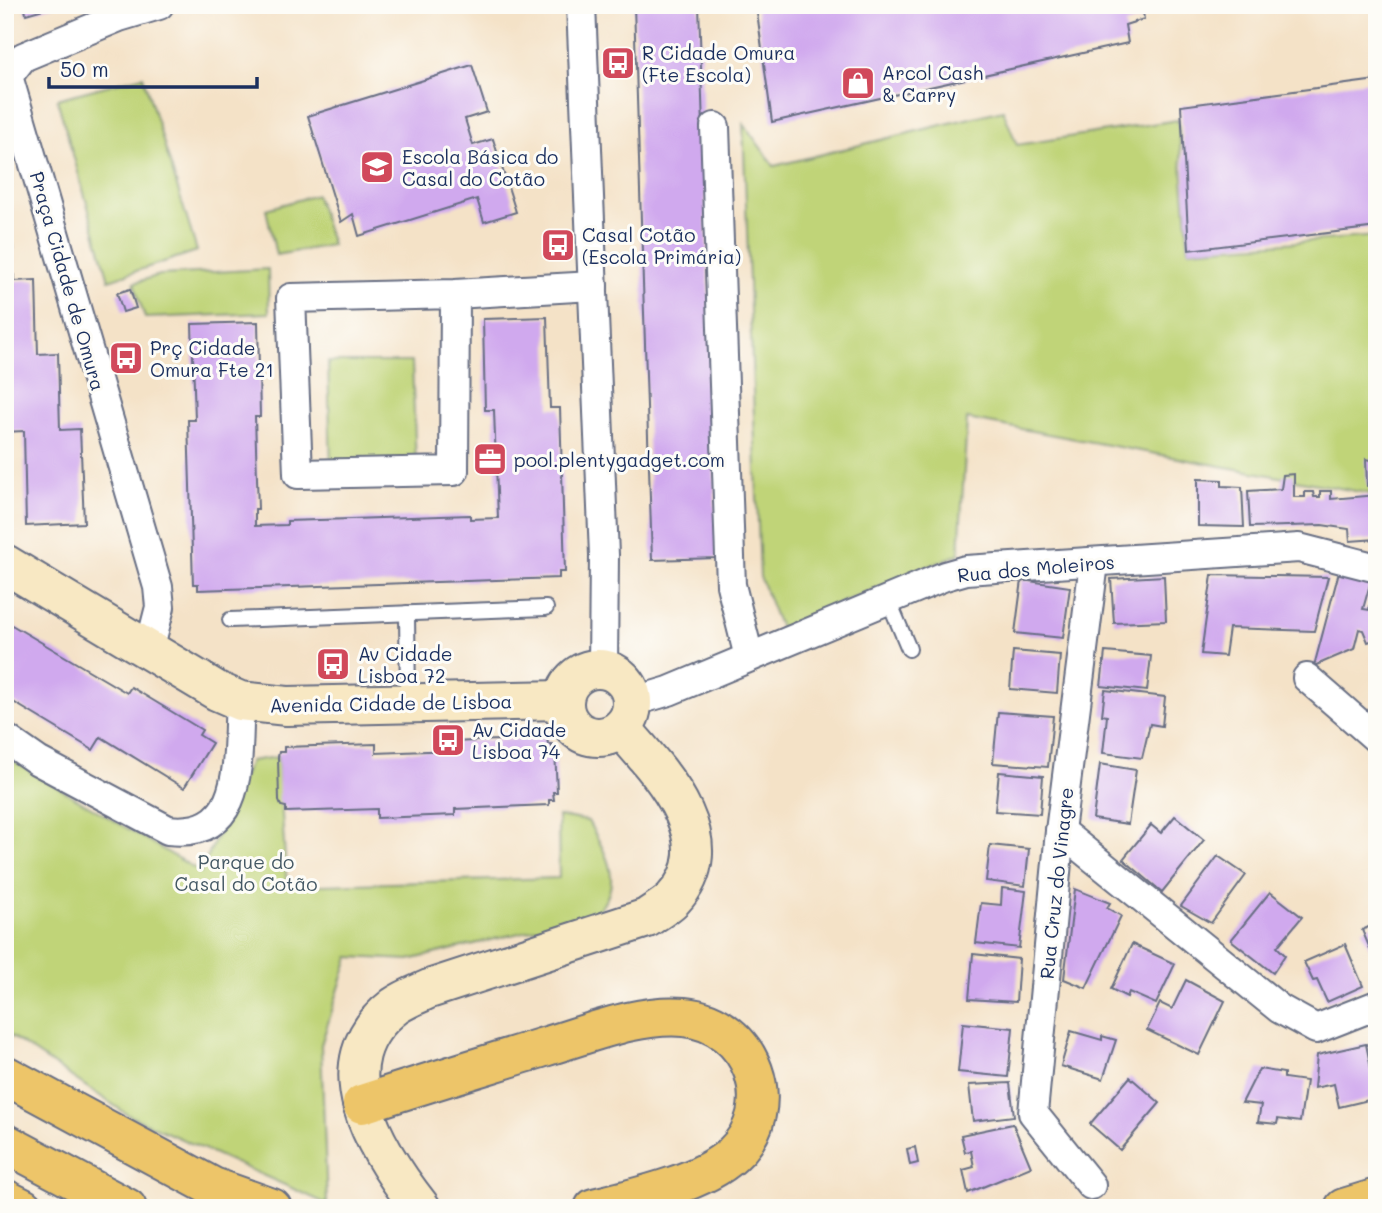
<svg xmlns="http://www.w3.org/2000/svg" width="1382" height="1213" font-family="Mali,sans-serif">
	<style>
		.green { fill: #c0d478; stroke: #6e826b; stroke-width: 2 }
		.building { fill: #d0a9ee }
		.lines { fill: none; stroke-linecap: round; stroke-linejoin: round }
		.lane-casing { stroke: #676e83; stroke-width: 18 }
		.street-casing { stroke: #676e83; stroke-width: 32 }
		.secondary-casing { stroke: #676e83; stroke-width: 42 }
		.highway-casing { stroke: #676e83; stroke-width: 42 }
		.lane { stroke: #fff; stroke-width: 14 }
		.street { stroke: #fff; stroke-width: 28 }
		.secondary { stroke: #f8e8c3; stroke-width: 38 }
		.highway { stroke: #edc569; stroke-width: 38 }
		.labels { text-anchor: middle; dominant-baseline: central; stroke-width: 6; stroke-linejoin: round; paint-order: stroke }
		.poi-label { font-size: 19px; fill: #1b2f5e; stroke: #fdfcf7; text-anchor: start }
		.street-label { font-size: 19px; fill: #1b2f5e; stroke: #fdfcf7 }
		.park-label { font-size: 19px; fill: #445864; stroke: #fdfcf7 }
	</style>
	<rect width="100%" height="100%" fill="#fdfcf7"/>
	<filter id="ink" filterUnits="userSpaceOnUse"><feTurbulence type="fractalNoise" baseFrequency=".0143" numOctaves="2"/><feDisplacementMap in="SourceGraphic" scale="14" xChannelSelector="R" yChannelSelector="G"/><feConvolveMatrix kernelMatrix="1 2 1 2 8 2 1 2 1" color-interpolation-filters="sRGB"/></filter>
	<filter id="wash" filterUnits="userSpaceOnUse"><feTurbulence type="fractalNoise" baseFrequency=".00686" numOctaves="4" result="noise"/><feDisplacementMap in="SourceGraphic" scale="28" xChannelSelector="R" yChannelSelector="G"/><feGaussianBlur stdDeviation="1.57" result="paint"/><feColorMatrix in="noise" values="0 0 0 0 0 0 0 0 0 0 0 0 0 0 0 0 0 1.4 0 .05"/><feComposite in="paint" operator="in"/></filter>
	<g filter="url(#wash)">
		<rect width="100%" height="100%" fill="#f4e2c7"/>
		<g class="green">
			<polygon points="143,76 197,251 109,280 57,99"/>
			<polygon points="1003,110 1017,145 1178,120 1189,250 1377,236 1377,495 967,419 959,554 780,628 760,577 743,123 774,166"/>
			<polygon points="316,195 332,245 276,255 266,209"/>
			<polygon points="268,269 269,313 145,318 134,283 160,275"/>
			<polygon points="328,362 412,362 416,465 331,469"/>
			<path d="M 5,756 L 201,872 L 250,761 L 278,757 L 287,886 L 559,878 L 558,816 L 588,821 C 606,854 627,885 593,915 L 409,960 L 349,957 L 321,1045 L 327,1204 L 130,1116 L 5,1032 Z"/>
		</g>
		<g id="blocks">
			<g class="building">
				<polygon points="24,5 53,5 54,6 26,14"/>
				<polygon points="634,5 699,5 717,558 652,560"/>
				<polygon points="756,5 1142,5 1144,19 1125,25 1128,43 772,122"/>
				<polygon points="472,65 487,112 465,119 473,145 493,139 516,212 484,222 477,199 359,236 353,214 341,222 308,116"/>
				<polygon points="1377,80 1377,227 1189,250 1181,106"/>
				<polygon points="5,206 12,206 14,281 36,280 38,354 58,353 60,430 80,429 84,523 26,526 24,431 5,432"/>
				<polygon points="130,289 136,308 123,312 117,293"/>
				<polygon points="547,317 550,408 560,408 565,572 559,572 559,578 198,590 198,584 193,584 188,420 195,420 192,324 258,322 260,417 255,417 258,509 255,509 255,526 287,525 287,521 351,519 470,515 470,519 498,518 494,410 485,410 483,319"/>
				<polygon points="1366,459 1377,461 1377,486 1367,486"/>
				<polygon points="1294,474 1294,497 1305,497 1305,492 1313,492 1314,497 1320,497 1320,491 1331,491 1331,499 1377,495 1377,539 1350,541 1349,529 1322,525 1250,527 1248,491 1281,489 1283,475"/>
				<polygon points="1198,479 1222,480 1222,486 1242,487 1244,527 1198,526"/>
				<polygon points="1340,568 1372,577 1363,609 1370,610 1369,606 1377,603 1377,639 1368,642 1363,630 1359,629 1354,649 1314,666"/>
				<polygon points="1212,575 1328,577 1314,631 1229,628 1225,656 1201,654"/>
				<polygon points="1164,576 1166,621 1114,623 1111,579"/>
				<polygon points="1022,580 1070,587 1063,638 1015,633"/>
				<polygon points="5,621 127,693 131,687 202,730 199,735 212,743 184,788 101,737 93,750 5,697"/>
				<polygon points="1013,651 1060,655 1057,693 1010,689"/>
				<polygon points="1105,652 1151,656 1147,691 1101,686"/>
				<polygon points="1105,690 1165,697 1162,726 1150,724 1142,758 1103,753 1107,716 1102,715"/>
				<polygon points="998,712 1053,716 1048,767 993,763"/>
				<polygon points="547,738 548,744 552,744 552,749 555,749 557,792 553,792 554,800 549,800 549,805 455,809 455,815 377,818 377,809 286,812 286,807 281,806 279,801 278,757 279,752 284,752 284,747 376,744 376,753 453,750 452,742"/>
				<polygon points="1100,764 1136,770 1128,824 1093,819"/>
				<polygon points="999,772 1043,776 1040,814 995,811"/>
				<polygon points="1175,816 1204,840 1162,892 1123,859 1151,825 1161,833"/>
				<polygon points="990,845 1029,849 1025,886 986,881"/>
				<polygon points="1218,856 1246,875 1211,923 1181,906"/>
				<polygon points="1002,888 1026,891 1019,948 976,943 981,903 1001,905"/>
				<polygon points="1075,889 1110,903 1107,908 1121,916 1086,988 1064,979"/>
				<polygon points="1270,892 1302,917 1277,947 1285,955 1273,973 1231,940"/>
				<polygon points="1377,923 1377,965 1362,930"/>
				<polygon points="1132,944 1175,964 1156,1004 1129,992 1127,997 1111,989"/>
				<polygon points="1345,944 1363,986 1327,1002 1317,980 1313,981 1304,962"/>
				<polygon points="973,954 1019,959 1016,1002 969,999"/>
				<polygon points="1186,980 1225,1001 1199,1055 1147,1030 1160,1003 1172,1009"/>
				<polygon points="963,1023 1013,1028 1008,1077 958,1072"/>
				<polygon points="1071,1031 1102,1040 1102,1036 1116,1040 1103,1079 1061,1066"/>
				<polygon points="1366,1044 1377,1098 1339,1107 1334,1084 1314,1088 1317,1055"/>
				<polygon points="1259,1069 1284,1073 1284,1078 1306,1081 1300,1122 1278,1119 1277,1124 1258,1122 1261,1105 1242,1103"/>
				<polygon points="1130,1077 1160,1103 1120,1150 1090,1124"/>
				<polygon points="1010,1083 1014,1116 973,1121 969,1085"/>
				<polygon points="1013,1124 1031,1167 968,1193 963,1170 974,1167 971,1151 965,1152 961,1135"/>
				<polygon points="915,1147 918,1163 910,1165 907,1149"/>
			</g>
		</g>
	</g>
	<g filter="url(#ink)">
		<use href="#blocks" fill-opacity="0" stroke="#676e83" stroke-width="2"/>
		<g class="lines">
			<g class="lane-casing">
				<g id="lane">
					<polyline points="888,599 909,649"/>
					<polyline points="407,613 408,702"/>
					<polyline points="230,620 546,608"/>
				</g>
			</g>
			<g class="street-casing">
				<g id="street">
					<polyline points="581,5 604,555 603,668"/>
					<polyline points="715,127 731,585 749,657"/>
					<polyline points="455,294 454,471 298,474 291,298 455,294 593,286"/>
					<polyline points="149,650 160,607 158,587 8,76 23,57 119,17 159,5"/>
					<polyline points="1307,678 1377,739"/>
					<polyline points="632,702 669,691 945,576 966,570 1299,548 1377,568"/>
					<path d="M 5,738 L 38,761 L 168,830 C 248,839 236,756 240,701"/>
					<polyline points="1060,831 1280,1009 1316,1029 1377,1005"/>
					<polyline points="1091,1185 1033,1113 1060,831 1094,563"/>
				</g>
			</g>
			<g class="secondary-casing">
				<g id="secondary">
					<polyline points="5,564 217,691 240,701 287,706 563,700"/>
					<circle cx="598" cy="703" r="34"/>
					<path d="M 421,1208 C 376,1151 320,1063 395,1006 C 405,999 418,994 429,989 L 647,918 C 655,912 666,906 673,899 C 727,841 659,771 621,728"/>
				</g>
			</g>
			<g class="highway-casing">
				<g id="highway">
					<polyline points="5,1075 213,1187 272,1208"/>
					<path d="M 362,1104 C 422,1084 483,1066 544,1047 C 589,1034 637,1013 684,1017 C 752,1023 784,1108 732,1155 C 702,1183 635,1198 594,1208"/>
					<polyline points="5,1143 127,1208"/>
					<polyline points="5,1199 23,1208"/>
					<polyline points="1344,1208 1377,1198"/>
				</g>
			</g>
			<use href="#lane" class="lane"/>
			<use href="#street" class="street"/>
			<use href="#secondary" class="secondary"/>
			<use href="#highway" class="highway"/>
		</g>
	</g>
	<defs>
		<g id="bus-square" transform="scale(1.75)"><rect x="-9" y="-9" width="18" height="18" rx="4" fill="#d1495b" stroke="#fdfcf7"/><path d="M-5-6H5V4H4V6H2V4H-2V6H-4V4H-5ZM-3.5-4V0h7V-4ZM-3.5 1.2v1.5H-2V1.2ZM2 1.2v1.5H3.5V1.2Z" fill="#fff"/></g>
		<g id="shop-square" transform="scale(1.75)"><rect x="-9" y="-9" width="18" height="18" rx="4" fill="#d1495b" stroke="#fdfcf7"/><path d="M-5-2.5h2.3a2.7 3.5 0 0 1 5.4 0H5L5.5 6h-11ZM-1.5-2.5h3a1.5 2.3 0 0 0-3 0Z" fill="#fff"/></g>
		<g id="school-square" transform="scale(1.75)"><rect x="-9" y="-9" width="18" height="18" rx="4" fill="#d1495b" stroke="#fdfcf7"/><path d="M0-5L7-2L0 1L-7-2ZM-4 1L0 2.5L4 1V4Q0 6-4 4Z" fill="#fff"/></g>
		<g id="office-square" transform="scale(1.75)"><rect x="-9" y="-9" width="18" height="18" rx="4" fill="#d1495b" stroke="#fdfcf7"/><path d="M-6-3h4V-5.5h4V-3h4V5H-6ZM-1-4.5V-3h2v-1.5ZM-6 0V1H6V0Z" fill="#fff"/></g>
	</defs>
	<g fill-rule="evenodd">
		<use href="#bus-square" x="618" y="63"/>
		<use href="#shop-square" x="858" y="83"/>
		<use href="#school-square" x="377" y="167"/>
		<use href="#bus-square" x="558" y="245"/>
		<use href="#bus-square" x="126" y="358"/>
		<use href="#office-square" x="490" y="459"/>
		<use href="#bus-square" x="333" y="664"/>
		<use href="#bus-square" x="448" y="740"/>
	</g>
	<g class="labels">
		<g class="poi-label">
			<text x="642" y="52">R Cidade Omura<tspan x="642" dy="22">(Fte Escola)</tspan></text>
			<text x="882" y="72">Arcol Cash<tspan x="882" dy="22">&amp; Carry</tspan></text>
			<text x="402" y="156">Escola Básica do<tspan x="402" dy="22">Casal do Cotão</tspan></text>
			<text x="582" y="234">Casal Cotão<tspan x="582" dy="22">(Escola Primária)</tspan></text>
			<text x="150" y="347">Prç Cidade<tspan x="150" dy="22">Omura Fte 21</tspan></text>
			<text x="514" y="459">pool.plentygadget.com</text>
			<text x="358" y="653">Av Cidade<tspan x="358" dy="22">Lisboa 72</tspan></text>
			<text x="472" y="729">Av Cidade<tspan x="472" dy="22">Lisboa 74</tspan></text>
		</g>
		<g class="street-label">
			<text transform="translate(68 281) rotate(74)">Praça Cidade de Omura</text>
			<text transform="translate(1036 568) rotate(-5)">Rua dos Moleiros</text>
			<text transform="translate(391 703) rotate(-1)">Avenida Cidade de Lisboa</text>
			<text transform="translate(1056 883) rotate(-84)">Rua Cruz do Vinagre</text>
		</g>
		<g class="park-label">
			<text x="246" y="861">Parque do<tspan x="246" dy="22">Casal do Cotão</tspan></text>
		</g>
	</g>
	<rect width="1382" height="1213" fill="none" stroke="#fdfcf7" stroke-width="28"/>
	<path d="M49 77v10h208v-10" fill="none" stroke="#1b2f5e" stroke-width="3.5"/>
	<text x="60" y="77" font-size="21" fill="#1b2f5e" stroke="#fdfcf7" stroke-width="5" paint-order="stroke">50 m</text>
</svg>
